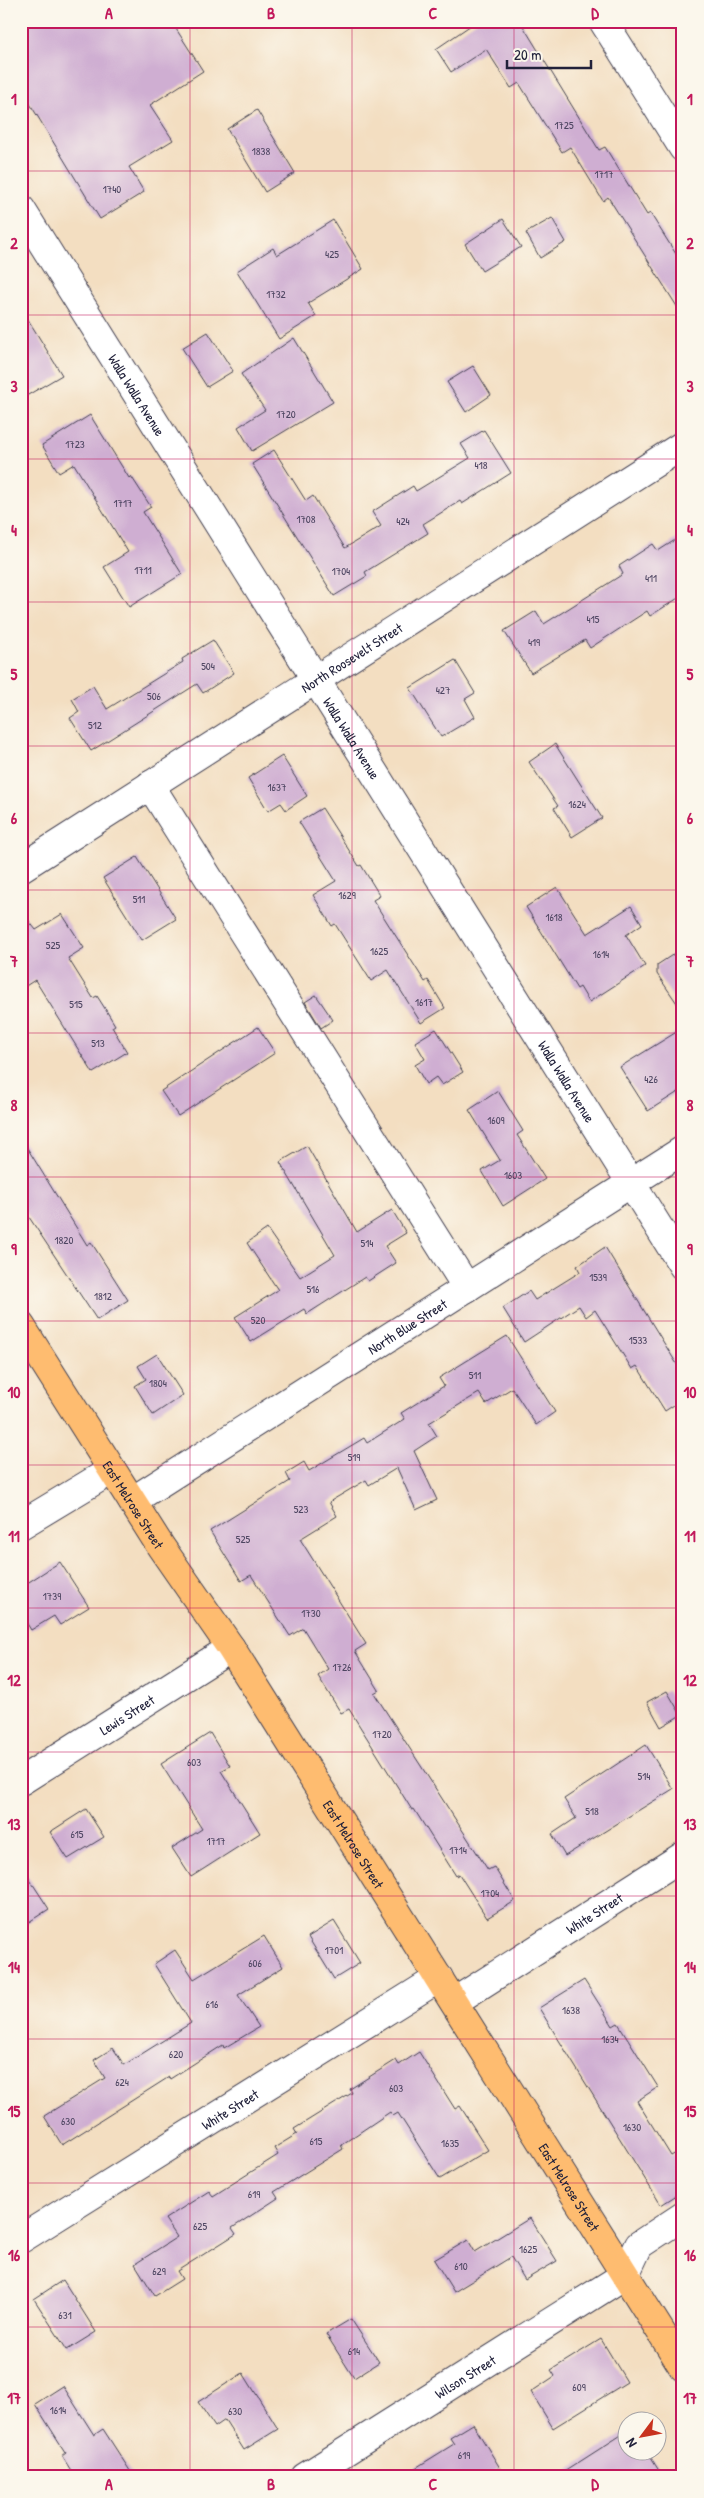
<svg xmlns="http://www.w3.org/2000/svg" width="704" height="2498" font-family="'Patrick Hand',sans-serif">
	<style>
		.building { fill: #cfaed2 }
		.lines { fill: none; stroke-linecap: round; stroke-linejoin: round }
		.minor-casing { stroke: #413e4f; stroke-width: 30 }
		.major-casing { stroke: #413e4f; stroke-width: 30 }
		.minor { stroke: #fff; stroke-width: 28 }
		.major { stroke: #febc70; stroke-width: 28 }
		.grid { fill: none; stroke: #c2185b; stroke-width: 1; stroke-opacity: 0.55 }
		.labels { text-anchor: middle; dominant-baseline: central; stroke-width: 4; stroke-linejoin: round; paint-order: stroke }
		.number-label { font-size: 11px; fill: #4d4561 }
		.street-label { font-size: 14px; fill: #22223b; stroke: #fbf7ec }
		.neatline { fill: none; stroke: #c2185b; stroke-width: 2 }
		.grid-label { font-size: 16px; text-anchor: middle; font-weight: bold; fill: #c2185b }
	</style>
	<rect width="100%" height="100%" fill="#fbf7ec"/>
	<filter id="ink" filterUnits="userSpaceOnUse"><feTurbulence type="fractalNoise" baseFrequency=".02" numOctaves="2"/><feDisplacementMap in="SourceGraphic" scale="10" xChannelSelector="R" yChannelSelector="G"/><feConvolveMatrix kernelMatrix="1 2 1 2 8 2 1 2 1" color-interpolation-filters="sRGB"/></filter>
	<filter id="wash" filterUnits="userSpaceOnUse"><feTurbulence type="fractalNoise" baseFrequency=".0096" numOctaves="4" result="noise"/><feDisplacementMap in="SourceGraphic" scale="20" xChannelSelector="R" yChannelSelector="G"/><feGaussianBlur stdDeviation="1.12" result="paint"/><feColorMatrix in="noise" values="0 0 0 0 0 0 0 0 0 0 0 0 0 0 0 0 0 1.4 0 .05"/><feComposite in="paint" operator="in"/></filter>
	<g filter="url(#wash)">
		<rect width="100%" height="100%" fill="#f3dec1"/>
		<g id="blocks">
			<g class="building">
				<polygon points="21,21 171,21 203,71 150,105 173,140 129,167 144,192 100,219 21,89"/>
				<polygon points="477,21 520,21 599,150 605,147 647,215 650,213 683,265 683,316 608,197 603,201 570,147 562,152 519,83 511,88 486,49 451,72 436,49"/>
				<polygon points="257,110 295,173 265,192 227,129"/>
				<polygon points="552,218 566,242 540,258 526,233"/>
				<polygon points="503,219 521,247 482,271 465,244"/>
				<polygon points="333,220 363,269 308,303 316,316 279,339 237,271 273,248 277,255"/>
				<polygon points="21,308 62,375 21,399"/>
				<polygon points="208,332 233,371 207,387 182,348"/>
				<polygon points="294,338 333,402 252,451 238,427 265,410 241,374"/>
				<polygon points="473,366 491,395 466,412 447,382"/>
				<polygon points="90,415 129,478 131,476 151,507 143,512 182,574 129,607 104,567 128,552 74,464 59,473 42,445"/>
				<polygon points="484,430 511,473 462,504 460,501 423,524 428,533 365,572 367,576 334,596 252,464 274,450 306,501 313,496 345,548 381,526 372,512 413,486 416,491 470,458 461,444"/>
				<polygon points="683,535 683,595 650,616 647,611 590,648 585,640 531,673 504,631 536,611 544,624 623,574 619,566 653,544 658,551"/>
				<polygon points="213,640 234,673 203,693 197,684 91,751 70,718 79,712 72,699 93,686 107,709 183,662 182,659"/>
				<polygon points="455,660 475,693 465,699 475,717 441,737 410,688"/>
				<polygon points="555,744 602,818 572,837 554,808 558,806 529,762"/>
				<polygon points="282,756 307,796 286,810 281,803 268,811 248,778"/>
				<polygon points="322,808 359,866 361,865 380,896 373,900 425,982 428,980 445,1008 421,1023 388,970 371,981 335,924 332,926 313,895 336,881 299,822"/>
				<polygon points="137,857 176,919 142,940 103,878"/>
				<polygon points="557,887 587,934 631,906 642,924 626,935 645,966 589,1002 580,987 577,989 526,907"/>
				<polygon points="21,911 36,930 62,914 84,948 68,958 93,998 97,996 104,1007 115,1025 112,1027 127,1052 93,1073 35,980 21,989"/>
				<polygon points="683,948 683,1012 657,974 657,965"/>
				<polygon points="316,995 333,1020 321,1028 305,1002"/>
				<polygon points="258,1027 275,1053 178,1116 161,1091"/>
				<polygon points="683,1028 683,1089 648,1111 620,1067"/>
				<polygon points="436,1029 463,1072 442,1085 436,1077 426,1084 415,1065 425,1059 415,1042"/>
				<polygon points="498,1091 523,1131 517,1135 545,1179 503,1206 482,1171 500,1160 469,1110"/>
				<polygon points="21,1138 87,1245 91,1242 128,1300 97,1320 21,1205"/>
				<polygon points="307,1146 357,1232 392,1210 406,1233 385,1246 396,1263 368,1281 365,1277 307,1314 304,1309 251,1342 235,1317 278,1290 247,1243 267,1229 300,1277 335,1255 280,1162"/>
				<polygon points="605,1247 683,1374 683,1399 665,1411 637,1366 632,1369 595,1310 586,1317 579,1306 524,1342 503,1308 529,1291 535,1300 580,1272 577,1266"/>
				<polygon points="507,1336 555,1412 536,1425 512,1388 486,1404 479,1393 429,1423 437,1436 414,1451 437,1500 416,1510 397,1468 369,1485 366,1480 329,1502 337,1516 300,1539 366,1644 355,1651 379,1690 374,1693 488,1870 494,1867 515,1901 487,1918 459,1874 456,1876 414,1809 412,1810 349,1709 341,1713 318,1676 328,1669 303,1628 290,1636 251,1575 241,1581 210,1531 290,1481 286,1473 304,1462 309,1471 364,1438 367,1443 405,1419 401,1413 444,1386 439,1378"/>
				<polygon points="157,1354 183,1395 153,1415 135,1386 146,1379 138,1366"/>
				<polygon points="60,1562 89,1607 60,1625 54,1616 31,1630 21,1614 21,1587"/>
				<polygon points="667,1691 681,1715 661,1727 647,1702"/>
				<polygon points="210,1733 230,1766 221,1771 260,1833 191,1877 172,1848 202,1829 161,1764"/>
				<polygon points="646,1745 673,1789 565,1856 552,1834 576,1818 564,1799"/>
				<polygon points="86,1809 104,1837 68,1859 50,1832"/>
				<polygon points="21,1866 49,1909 21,1927"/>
				<polygon points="334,1921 360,1963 334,1979 308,1937"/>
				<polygon points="264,1936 283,1967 238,1995 259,2027 224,2048 223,2045 170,2079 169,2077 62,2145 44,2116 105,2078 94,2060 113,2048 124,2065 191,2023 154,1964 175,1950 194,1979"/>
				<polygon points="584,1980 613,2026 618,2023 658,2087 637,2101 671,2156 683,2149 683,2191 661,2205 539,2008"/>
				<polygon points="419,2052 455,2109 460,2106 488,2150 440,2179 398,2113 393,2116 390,2112 341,2145 343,2149 274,2192 278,2198 232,2228 236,2234 177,2271 182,2279 155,2296 135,2264 177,2237 165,2219 209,2191 213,2196 278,2155 274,2148 297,2134 294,2129 352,2093 350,2089 396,2060 399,2065"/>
				<polygon points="530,2218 557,2261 525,2280 511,2257 454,2292 434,2260 468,2240 475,2252"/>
				<polygon points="63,2280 96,2332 67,2350 34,2299"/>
				<polygon points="351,2319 379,2362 354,2378 326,2334"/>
				<polygon points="601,2339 627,2382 553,2428 531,2392 555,2376 551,2370"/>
				<polygon points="243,2373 278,2429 244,2450 225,2420 215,2427 198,2402"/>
				<polygon points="63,2386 94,2435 103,2429 134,2477 75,2477 62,2456 66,2453 35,2404"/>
				<polygon points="473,2424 500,2468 485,2477 401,2477 454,2444 450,2438"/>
				<polygon points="626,2432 626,2450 646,2450 663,2477 556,2477"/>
			</g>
		</g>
	</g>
	<g filter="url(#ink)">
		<use href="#blocks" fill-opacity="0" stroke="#413e4f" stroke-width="1"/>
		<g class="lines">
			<g class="minor-casing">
				<g id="minor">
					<polyline points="603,21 683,148"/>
					<path id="s1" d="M 21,209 L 683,1266"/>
					<polyline points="150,785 467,1288"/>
					<path id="s2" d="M 21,868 L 683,445"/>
					<path id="s3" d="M 132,1501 L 683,1150"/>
					<polyline points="21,1525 112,1470"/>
					<path id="s4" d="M 21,1781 L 231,1648"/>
					<path id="s5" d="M 454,2002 L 683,1856"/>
					<path id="s6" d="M 21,2239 L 439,1978"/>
					<path id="s7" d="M 305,2477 L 625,2275 L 639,2245 L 683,2216"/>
				</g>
			</g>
			<g class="major-casing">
				<g id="major">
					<path id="s8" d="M 21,1326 L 161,1547 L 231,1648 L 683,2367"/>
				</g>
			</g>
			<use href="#minor" class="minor"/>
			<use href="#major" class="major"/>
		</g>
	</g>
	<path class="grid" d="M 190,21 L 190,2477M 352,21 L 352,2477M 514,21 L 514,2477M 21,171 L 683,171M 21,315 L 683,315M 21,459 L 683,459M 21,602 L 683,602M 21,746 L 683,746M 21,890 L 683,890M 21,1033 L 683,1033M 21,1177 L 683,1177M 21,1321 L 683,1321M 21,1465 L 683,1465M 21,1608 L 683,1608M 21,1752 L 683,1752M 21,1896 L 683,1896M 21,2039 L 683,2039M 21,2183 L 683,2183M 21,2327 L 683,2327"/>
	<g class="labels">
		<g class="number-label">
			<text x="564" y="125">1725</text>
			<text x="261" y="151">1838</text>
			<text x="604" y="174">1717</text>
			<text x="112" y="189">1740</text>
			<text x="332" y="254">425</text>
			<text x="276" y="294">1732</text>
			<text x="286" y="414">1720</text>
			<text x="75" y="444">1723</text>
			<text x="481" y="465">418</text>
			<text x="123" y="503">1717</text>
			<text x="306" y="519">1708</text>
			<text x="403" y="521">424</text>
			<text x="143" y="570">1711</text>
			<text x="341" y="571">1704</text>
			<text x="651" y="578">411</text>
			<text x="593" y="619">415</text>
			<text x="534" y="642">419</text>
			<text x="208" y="666">504</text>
			<text x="443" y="690">427</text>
			<text x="154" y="696">506</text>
			<text x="95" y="725">512</text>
			<text x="277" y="787">1637</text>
			<text x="577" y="804">1624</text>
			<text x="347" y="895">1629</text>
			<text x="139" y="899">511</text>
			<text x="554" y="917">1618</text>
			<text x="53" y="945">525</text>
			<text x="379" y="951">1625</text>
			<text x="601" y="954">1614</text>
			<text x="424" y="1002">1617</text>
			<text x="76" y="1004">515</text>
			<text x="98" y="1043">513</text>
			<text x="651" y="1079">426</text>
			<text x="496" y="1120">1609</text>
			<text x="513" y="1175">1603</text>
			<text x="64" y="1240">1820</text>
			<text x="367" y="1243">514</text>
			<text x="598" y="1277">1539</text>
			<text x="313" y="1289">516</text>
			<text x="103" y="1296">1812</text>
			<text x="258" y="1320">520</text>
			<text x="638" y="1340">1533</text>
			<text x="475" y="1375">511</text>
			<text x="158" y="1383">1804</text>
			<text x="354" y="1457">519</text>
			<text x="301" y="1509">523</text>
			<text x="243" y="1539">525</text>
			<text x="52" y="1596">1739</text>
			<text x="311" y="1613">1730</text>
			<text x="342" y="1667">1726</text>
			<text x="382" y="1734">1720</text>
			<text x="194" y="1762">603</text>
			<text x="644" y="1776">514</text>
			<text x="592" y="1811">518</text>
			<text x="77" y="1834">615</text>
			<text x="216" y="1841">1717</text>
			<text x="458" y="1850">1714</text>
			<text x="490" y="1893">1704</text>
			<text x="334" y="1950">1701</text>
			<text x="255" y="1963">606</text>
			<text x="212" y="2004">616</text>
			<text x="571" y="2010">1638</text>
			<text x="610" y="2039">1634</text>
			<text x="176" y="2054">620</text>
			<text x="122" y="2082">624</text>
			<text x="396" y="2088">603</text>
			<text x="68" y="2121">630</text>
			<text x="632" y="2127">1630</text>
			<text x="316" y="2141">615</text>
			<text x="450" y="2143">1635</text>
			<text x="254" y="2194">619</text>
			<text x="200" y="2226">625</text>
			<text x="528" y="2249">1625</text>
			<text x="461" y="2266">610</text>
			<text x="159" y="2271">629</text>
			<text x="65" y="2315">631</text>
			<text x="354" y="2351">614</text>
			<text x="579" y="2387">609</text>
			<text x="58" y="2410">1614</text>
			<text x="235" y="2411">630</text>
			<text x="464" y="2455">619</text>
		</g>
		<g class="street-label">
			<text stroke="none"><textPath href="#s1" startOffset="219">Walla Walla Avenue</textPath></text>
			<text stroke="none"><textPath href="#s2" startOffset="392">North Roosevelt Street</textPath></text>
			<text stroke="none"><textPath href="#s1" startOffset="624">Walla Walla Avenue</textPath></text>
			<text stroke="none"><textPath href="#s1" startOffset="1029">Walla Walla Avenue</textPath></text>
			<text stroke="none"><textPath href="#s3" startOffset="326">North Blue Street</textPath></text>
			<text stroke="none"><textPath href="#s8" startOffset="211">East Melrose Street</textPath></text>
			<text stroke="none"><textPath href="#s4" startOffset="125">Lewis Street</textPath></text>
			<text stroke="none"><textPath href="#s8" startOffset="616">East Melrose Street</textPath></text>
			<text stroke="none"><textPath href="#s5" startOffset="166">White Street</textPath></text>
			<text stroke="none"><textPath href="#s6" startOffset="246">White Street</textPath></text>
			<text stroke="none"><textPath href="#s8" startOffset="1021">East Melrose Street</textPath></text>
			<text stroke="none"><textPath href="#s7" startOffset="189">Wilson Street</textPath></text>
		</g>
	</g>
	<rect width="704" height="2498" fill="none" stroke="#fbf7ec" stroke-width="55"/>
	<g transform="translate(642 2436) rotate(238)"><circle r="24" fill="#fbf7ec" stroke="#a4a2a5"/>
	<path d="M0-4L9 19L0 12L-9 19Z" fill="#c8321e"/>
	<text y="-8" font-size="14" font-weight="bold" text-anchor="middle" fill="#22223b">N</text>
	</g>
	<path d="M507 60v8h84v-8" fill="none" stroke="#22223b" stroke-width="2.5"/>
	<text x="514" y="60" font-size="15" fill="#22223b" stroke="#fbf7ec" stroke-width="4" paint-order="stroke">20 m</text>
	<rect x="28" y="28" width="648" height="2442" class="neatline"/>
	<g class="grid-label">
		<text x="109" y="19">A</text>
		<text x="271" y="19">B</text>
		<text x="433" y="19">C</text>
		<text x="595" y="19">D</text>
		<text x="14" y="105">1</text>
		<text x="690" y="105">1</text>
		<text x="14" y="249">2</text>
		<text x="690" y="249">2</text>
		<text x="14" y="392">3</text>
		<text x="690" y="392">3</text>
		<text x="14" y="536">4</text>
		<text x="690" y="536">4</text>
		<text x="14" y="680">5</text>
		<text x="690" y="680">5</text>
		<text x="14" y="824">6</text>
		<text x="690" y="824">6</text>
		<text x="14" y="967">7</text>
		<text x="690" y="967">7</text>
		<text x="14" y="1111">8</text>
		<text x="690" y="1111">8</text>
		<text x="14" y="1255">9</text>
		<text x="690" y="1255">9</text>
		<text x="14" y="1398">10</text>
		<text x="690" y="1398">10</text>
		<text x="14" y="1542">11</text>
		<text x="690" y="1542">11</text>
		<text x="14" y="1686">12</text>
		<text x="690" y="1686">12</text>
		<text x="14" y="1830">13</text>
		<text x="690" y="1830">13</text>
		<text x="14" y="1973">14</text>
		<text x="690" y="1973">14</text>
		<text x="14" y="2117">15</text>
		<text x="690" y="2117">15</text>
		<text x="14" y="2261">16</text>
		<text x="690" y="2261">16</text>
		<text x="14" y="2404">17</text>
		<text x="690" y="2404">17</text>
		<text x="109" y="2490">A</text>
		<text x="271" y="2490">B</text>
		<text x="433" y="2490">C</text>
		<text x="595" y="2490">D</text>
	</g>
</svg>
